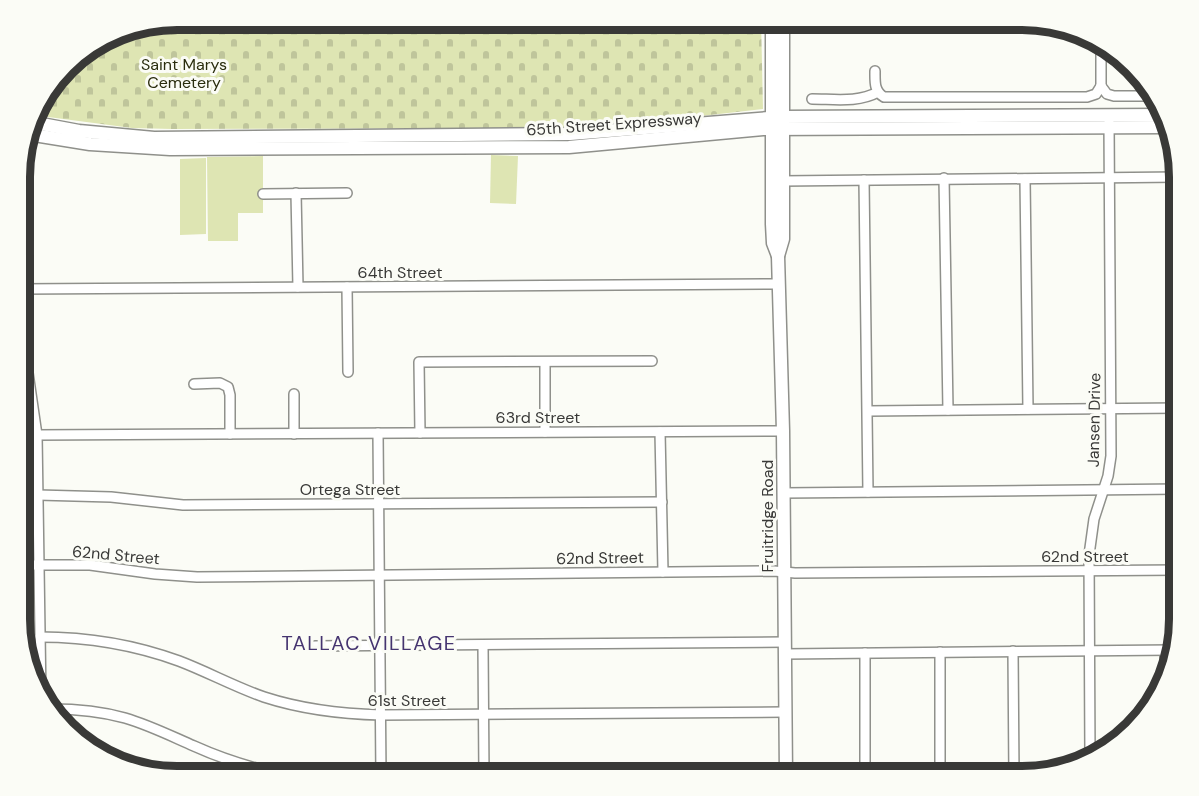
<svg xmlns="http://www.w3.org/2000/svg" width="1199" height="796" font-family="'DM Sans',sans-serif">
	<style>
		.grass { fill: #dee5b3 }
		.cemetery { fill: url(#cemetery-stones) }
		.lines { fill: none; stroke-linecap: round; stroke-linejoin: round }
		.minor-casing { stroke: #8f908b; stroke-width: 12 }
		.major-casing { stroke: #8f908b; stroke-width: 15 }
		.minor { stroke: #fff; stroke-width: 9 }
		.major { stroke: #fff; stroke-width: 12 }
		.labels { text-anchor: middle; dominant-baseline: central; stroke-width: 6; stroke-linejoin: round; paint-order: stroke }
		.park-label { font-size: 16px; fill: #2a2d0e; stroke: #fbfcf6 }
		.street-label { font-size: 16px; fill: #393937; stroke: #fbfcf6 }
		.quarter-label { font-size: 20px; letter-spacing: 1.5px; fill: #453470; stroke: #fbfcf6 }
		.rim { fill: none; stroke: #393937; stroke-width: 8 }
	</style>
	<defs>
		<pattern id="cemetery-stones" width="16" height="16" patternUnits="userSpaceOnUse" patternTransform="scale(1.5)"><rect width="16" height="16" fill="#dee5b3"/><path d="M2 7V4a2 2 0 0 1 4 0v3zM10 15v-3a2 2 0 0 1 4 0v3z" fill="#bfc59b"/></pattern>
	</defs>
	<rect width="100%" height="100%" fill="#fbfcf6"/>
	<g class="grass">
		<polygon points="491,155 518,156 516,204 490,203"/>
		<polygon points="263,156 263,213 238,213 238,241 208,241 207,157"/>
		<polygon points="206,158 206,234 180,235 180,159"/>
		<polygon points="21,299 24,299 24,366 27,395 34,435 37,561 21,561"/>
		<polygon points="21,576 36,576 38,688 21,639"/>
	</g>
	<polygon class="cemetery" points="177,20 761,20 763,109 596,128 172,129 132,128 33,115 36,107 73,59 117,31"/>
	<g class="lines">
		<g class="minor-casing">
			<g id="minor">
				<polyline points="974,20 1023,20"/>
				<polyline points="1101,43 1101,86"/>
				<path d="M 875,71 C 875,82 874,91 884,97 L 1087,97 L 1096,94 L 1101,86"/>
				<polyline points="1101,86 1107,94 1114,96 1154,96"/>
				<path d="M 812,99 C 834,99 858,103 878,92"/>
				<polyline points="944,178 948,410"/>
				<polyline points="1025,179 1028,409"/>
				<polyline points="864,180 868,492"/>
				<polyline points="782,181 1179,177"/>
				<polyline points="296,193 298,287"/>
				<polyline points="263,194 347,193"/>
				<polyline points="21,230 27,272 27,366 37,435 41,698"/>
				<polyline points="347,287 348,372"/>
				<polyline points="21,289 779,284"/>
				<polyline points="545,362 545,432"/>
				<polyline points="194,384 220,383 228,387 230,395 230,434"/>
				<polyline points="294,394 294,434"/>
				<polyline points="868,411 1179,408"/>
				<polyline points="660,432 663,572"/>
				<polyline points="378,433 381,776"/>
				<polyline points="420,433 419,362 652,361"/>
				<polyline points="37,435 783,431"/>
				<polyline points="784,493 1179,489"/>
				<polyline points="38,495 111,497 183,505 662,502"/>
				<polyline points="21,565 90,565 155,574 197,577 774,571 795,573 1179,570"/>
				<path d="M 40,637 C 88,637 135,645 179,661 C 208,672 235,687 264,697 C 301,709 341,714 381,715 L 785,712"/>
				<polyline points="483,645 484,776"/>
				<polyline points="315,646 785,642"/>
				<polyline points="1165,650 1165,670"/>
				<polyline points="1013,651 1014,776"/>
				<polyline points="940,652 940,776"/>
				<polyline points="865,653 865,776"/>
				<polyline points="785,654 1172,650"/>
				<path d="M 51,709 C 76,709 100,711 125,718 C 149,725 171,736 194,746 C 225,760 258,770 291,776"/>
				<polyline points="1090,759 1089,555 1094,519 1108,476 1111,456 1109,122"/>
			</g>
		</g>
		<g class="major-casing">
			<g id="major">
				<polyline points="772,20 772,224 773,243 778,256"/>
				<polyline points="783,20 783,239 778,256 783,431 786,776"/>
				<polyline points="31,122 79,131 154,138 570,134 782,117 1163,115"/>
				<polyline points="28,134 90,144 170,149 569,147 763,129 1167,127"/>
			</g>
		</g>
		<use href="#minor" class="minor"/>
		<use href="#major" class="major"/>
	</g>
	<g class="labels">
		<g class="park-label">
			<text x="184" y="64">Saint Marys<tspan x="184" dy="18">Cemetery</tspan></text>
		</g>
		<g class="street-label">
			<text transform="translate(614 124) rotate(-4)">65th Street Expressway</text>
			<text x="400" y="272">64th Street</text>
			<text x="538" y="417">63rd Street</text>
			<text transform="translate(1094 420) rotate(-89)">Jansen Drive</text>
			<text x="350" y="489">Ortega Street</text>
			<text transform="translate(767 516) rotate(-90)">Fruitridge Road</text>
			<text transform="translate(116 555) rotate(5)">62nd Street</text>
			<text x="1085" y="556">62nd Street</text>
			<text transform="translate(600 558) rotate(-1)">62nd Street</text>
			<text x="407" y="700">61st Street</text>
		</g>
		<g class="quarter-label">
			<text x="369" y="643">TALLAC VILLAGE</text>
		</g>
	</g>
	<path d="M0 0H1199V796H0ZM177 30H1022A147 147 0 0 1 1169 177V619A147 147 0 0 1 1022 766H177A147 147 0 0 1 30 619V177A147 147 0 0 1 177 30Z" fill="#fbfcf6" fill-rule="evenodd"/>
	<path class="rim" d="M177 30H1022A147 147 0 0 1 1169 177V619A147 147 0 0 1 1022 766H177A147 147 0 0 1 30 619V177A147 147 0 0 1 177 30Z"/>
</svg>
